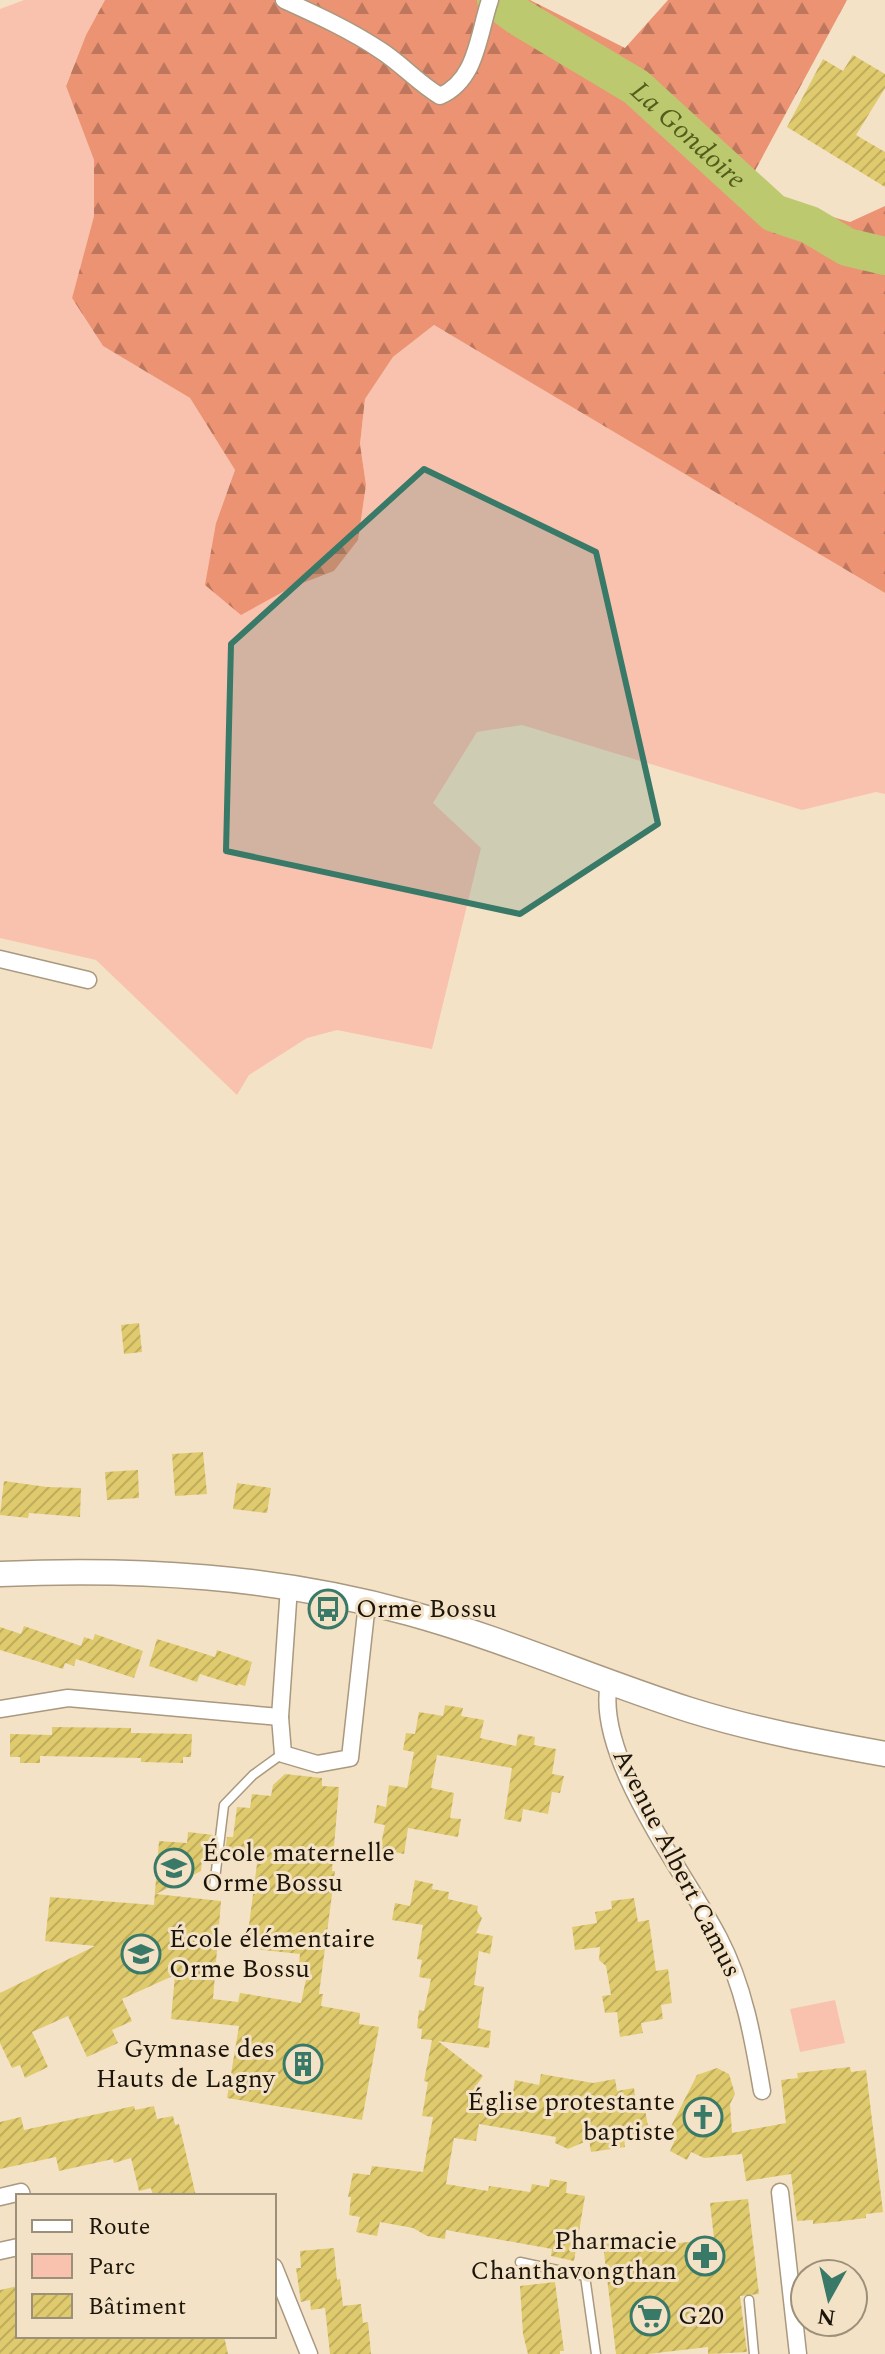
<svg xmlns="http://www.w3.org/2000/svg" width="885" height="2354" font-family="Spectral,serif">
	<style>
		.green { fill: #f9c2af }
		.forest { fill: url(#forest-firs) }
		.lines { fill: none; stroke-linecap: round; stroke-linejoin: round }
		.river { stroke: #bcc96f; stroke-width: 38 }
		.building { fill: url(#building-hatch) }
		.lane-casing { stroke: #aa987f; stroke-width: 11 }
		.street-casing { stroke: #aa987f; stroke-width: 19 }
		.secondary-casing { stroke: #aa987f; stroke-width: 27 }
		.lane { stroke: #fff; stroke-width: 8 }
		.street { stroke: #fff; stroke-width: 16 }
		.secondary { stroke: #fff; stroke-width: 24 }
		.marked { fill: #397967; fill-opacity: 0.2; stroke: #397967; stroke-width: 6; stroke-linejoin: round }
		.labels { text-anchor: middle; dominant-baseline: central; stroke-width: 6; stroke-linejoin: round; paint-order: stroke }
		.poi-label { font-size: 26px; fill: #1b150b; stroke: #f4e2c6; text-anchor: start }
		.street-label { font-size: 26px; fill: #1b150b; stroke: #f4e2c6 }
		.water-label { font-size: 28px; font-style: italic; fill: #555d1c; stroke: #f4e2c6 }
	</style>
	<defs>
		<pattern id="forest-firs" width="22" height="20" patternUnits="userSpaceOnUse" patternTransform="scale(2)"><rect width="22" height="20" fill="#ec9374"/><path d="M5 1l3.5 6h-7zM16 11l3.5 6h-7z" fill="#be775d"/></pattern>
		<pattern id="building-hatch" width="6" height="6" patternUnits="userSpaceOnUse" patternTransform="scale(2)"><rect width="6" height="6" fill="#dfcb6d"/><path d="M-1 1l2-2M0 6l6-6M5 7l2-2" fill="none" stroke="#bfad5d"/></pattern>
	</defs>
	<rect width="100%" height="100%" fill="#f4e2c6"/>
	<g class="green">
		<polygon points="24,0 105,0 86,35 66,85 94,160 94,216 72,298 103,346 190,398 235,470 216,523 290,588 334,571 358,539 366,485 360,444 365,399 393,357 434,325 885,593 885,794 876,792 802,810 522,725 477,732 433,803 481,848 432,1049 337,1030 307,1038 249,1075 237,1095 96,960 0,938 0,9"/>
		<polygon points="835,2000 845,2043 800,2052 790,2009"/>
	</g>
	<polygon class="forest" points="105,0 530,0 625,48 668,0 847,0 751,178 781,202 850,222 885,206 885,593 434,325 393,357 365,399 360,444 366,485 358,540 334,571 290,588 241,615 205,585 216,523 235,470 190,398 103,346 72,298 94,216 94,160 66,86 86,35"/>
	<g class="lines">
		<path class="river" id="s1" d="M 496,0 L 519,17 L 636,87 L 774,213 L 810,225 L 847,247 L 885,256"/>
	</g>
	<g class="building">
		<polygon points="853,55 885,74 885,88 856,135 885,152 885,187 787,127 823,59 843,71"/>
		<polygon points="139,1323 142,1352 124,1354 121,1325"/>
		<polygon points="203,1452 207,1494 175,1496 172,1454"/>
		<polygon points="138,1470 139,1498 107,1500 105,1472"/>
		<polygon points="4,1481 47,1487 81,1488 80,1517 29,1513 28,1518 0,1515"/>
		<polygon points="237,1483 271,1488 267,1513 233,1509"/>
		<polygon points="24,1626 81,1646 78,1655 84,1637 93,1640 95,1634 143,1651 134,1678 76,1659 74,1666 65,1663 63,1669 0,1650 0,1627 21,1634"/>
		<polygon points="157,1639 215,1657 217,1650 252,1662 245,1686 238,1684 238,1686 200,1674 197,1682 149,1666"/>
		<polygon points="445,1705 463,1708 461,1716 484,1720 480,1738 516,1746 518,1734 535,1737 534,1745 556,1749 552,1774 564,1776 560,1793 552,1792 548,1814 523,1809 521,1822 504,1819 512,1768 437,1755 431,1788 454,1793 450,1818 461,1819 458,1837 408,1828 404,1854 380,1849 385,1825 374,1823 377,1805 386,1807 389,1785 407,1788 414,1752 403,1750 406,1733 415,1734 419,1712 443,1716"/>
		<polygon points="52,1727 131,1728 131,1733 192,1734 191,1757 183,1757 183,1763 141,1762 141,1758 40,1756 40,1763 20,1763 20,1757 10,1757 10,1734 52,1735"/>
		<polygon points="285,1774 322,1778 322,1786 339,1787 332,1871 335,1871 319,1994 323,1994 321,2006 360,2013 359,2024 379,2027 362,2120 227,2098 239,2026 171,2019 175,1975 122,1999 132,2021 112,2030 118,2043 87,2057 68,2016 32,2032 48,2067 25,2078 20,2065 12,2068 0,2043 0,1993 95,1946 45,1941 50,1897 154,1905 159,1841 187,1843 188,1832 213,1835 211,1851 207,1850 206,1862 202,1862 201,1871 156,1894 221,1901 213,1999 238,2002 240,1993 301,2003 309,1965 299,1964 300,1954 246,1948 258,1856 225,1852 227,1837 233,1837 237,1807 250,1808 252,1794 271,1796 273,1785"/>
		<polygon points="415,1880 433,1884 432,1889 449,1892 448,1899 478,1906 477,1911 482,1918 476,1933 493,1936 490,1954 479,1951 474,1985 484,1987 478,2028 491,2031 489,2048 438,2041 483,2076 469,2096 511,2103 515,2080 539,2085 541,2074 593,2083 615,2079 617,2091 634,2088 637,2111 645,2109 649,2132 624,2136 625,2147 591,2152 589,2140 568,2149 555,2143 556,2137 479,2124 476,2141 454,2138 446,2184 488,2191 489,2186 530,2192 532,2184 549,2187 550,2179 567,2182 566,2193 585,2196 574,2261 551,2256 552,2249 446,2230 445,2239 427,2236 413,2228 380,2222 377,2236 356,2232 360,2217 349,2215 351,2197 348,2197 353,2173 370,2175 372,2166 423,2172 433,2117 422,2116 428,2082 424,2081 432,2040 421,2039 422,2029 417,2028 419,2010 424,2011 431,1979 419,1977 422,1960 417,1959 423,1925 392,1920 395,1903 410,1906"/>
		<polygon points="634,1898 638,1922 649,1920 656,1971 668,1969 672,2003 661,2005 663,2019 641,2023 643,2033 620,2037 617,2012 605,2013 602,1996 611,1995 606,1966 599,1960 600,1947 575,1950 572,1927 597,1923 595,1912 612,1909 611,1901"/>
		<polygon points="850,2067 851,2072 866,2070 883,2212 866,2214 866,2218 842,2221 813,2224 813,2220 797,2221 791,2174 746,2181 742,2154 704,2158 691,2152 687,2160 670,2151 674,2142 665,2138 697,2075 717,2068 729,2074 735,2094 730,2104 732,2133 786,2123 781,2080 798,2078 797,2073"/>
		<polygon points="134,2106 135,2110 154,2106 157,2119 173,2116 175,2125 179,2124 196,2196 153,2196 151,2188 139,2191 131,2158 114,2163 113,2159 59,2171 56,2157 0,2169 0,2122 21,2117 24,2130"/>
		<polygon points="748,2199 759,2294 740,2296 747,2352 708,2354 708,2347 648,2354 616,2354 603,2244 643,2239 644,2247 714,2239 710,2203"/>
		<polygon points="334,2248 337,2280 340,2279 343,2306 361,2304 363,2323 368,2322 371,2354 330,2354 325,2308 311,2310 310,2300 301,2302 296,2268 301,2268 300,2251"/>
		<polygon points="555,2282 564,2351 560,2351 560,2354 528,2354 523,2334 520,2286"/>
		<polygon points="18,2286 18,2336 224,2336 228,2354 0,2354 0,2290"/>
	</g>
	<g class="lines">
		<g class="lane-casing">
			<g id="lane">
				<polyline points="214,1887 224,1805 253,1775 282,1754"/>
				<polyline points="520,2262 585,2276 596,2354"/>
				<polyline points="749,2300 754,2354"/>
			</g>
		</g>
		<g class="street-casing">
			<g id="street">
				<path d="M 284,0 C 317,15 350,30 380,50 C 402,64 418,83 440,96 C 477,80 478,35 490,0"/>
				<polyline points="0,959 88,980"/>
				<polyline points="289,1587 280,1717 283,1754 317,1764 350,1758 367,1603"/>
				<path d="M 609,1683 C 594,1757 685,1872 719,1938 C 744,1986 753,2038 762,2091"/>
				<polyline points="0,1709 68,1698 280,1717"/>
				<polyline points="780,2192 798,2354"/>
				<polyline points="0,2197 21,2192 22,2196"/>
				<polyline points="0,2251 18,2247"/>
				<polyline points="274,2267 309,2354"/>
			</g>
		</g>
		<g class="secondary-casing">
			<path id="secondary" d="M 0,1574 C 138,1568 275,1576 409,1613 C 504,1639 596,1680 690,1710 C 754,1730 819,1742 885,1754"/>
		</g>
		<use href="#lane" class="lane"/>
		<use href="#street" class="street"/>
		<use href="#secondary" class="secondary"/>
	</g>
	<path class="marked" d="M 424,469 L 596,552 L 658,824 L 520,914 L 226,851 L 231,644 Z"/>
	<defs>
		<g id="bus-ring" transform="scale(2)"><circle r="9.5" fill="#f4e2c6" stroke="#397967" stroke-width="1.5"/><path d="M-5-6H5V4H4V6H2V4H-2V6H-4V4H-5ZM-3.5-4V0h7V-4ZM-3.5 1.2v1.5H-2V1.2ZM2 1.2v1.5H3.5V1.2Z" fill="#397967"/></g>
		<g id="school-ring" transform="scale(2)"><circle r="9.5" fill="#f4e2c6" stroke="#397967" stroke-width="1.5"/><path d="M0-5L7-2L0 1L-7-2ZM-4 1L0 2.5L4 1V4Q0 6-4 4Z" fill="#397967"/></g>
		<g id="building-ring" transform="scale(2)"><circle r="9.5" fill="#f4e2c6" stroke="#397967" stroke-width="1.5"/><path d="M-4-6H4V6H1V3H-1V6H-4ZM-2.5-4.3h1.7v1.8h-1.7ZM.8-4.3h1.7v1.8H.8ZM-2.5-1h1.7V.8h-1.7ZM.8-1h1.7V.8H.8Z" fill="#397967"/></g>
		<g id="church-ring" transform="scale(2)"><circle r="9.5" fill="#f4e2c6" stroke="#397967" stroke-width="1.5"/><path d="M-1.2-6h2.4v3.5h3.3v2.4h-3.3V6h-2.4V-.1h-3.3v-2.4h3.3Z" fill="#397967"/></g>
		<g id="pharmacy-ring" transform="scale(2)"><circle r="9.5" fill="#f4e2c6" stroke="#397967" stroke-width="1.5"/><path d="M-2-6h4v4h4v4h-4v4h-4v-4h-4v-4h4Z" fill="#397967"/></g>
		<g id="supermarket-ring" transform="scale(2)"><circle r="9.5" fill="#f4e2c6" stroke="#397967" stroke-width="1.5"/><path d="M-6-5.5h2.5l.6 2H6L4.5 2H-2.5L-4.4-4H-6ZM-1.5 3.2a1.3 1.3 0 1 0 .1 0ZM3 3.2a1.3 1.3 0 1 0 .1 0Z" fill="#397967"/></g>
	</defs>
	<g fill-rule="evenodd">
		<use href="#bus-ring" x="328" y="1609"/>
		<use href="#school-ring" x="174" y="1868"/>
		<use href="#school-ring" x="141" y="1954"/>
		<use href="#building-ring" x="303" y="2064"/>
		<use href="#church-ring" x="703" y="2117"/>
		<use href="#pharmacy-ring" x="705" y="2256"/>
		<use href="#supermarket-ring" x="650" y="2316"/>
	</g>
	<g class="labels">
		<g class="poi-label">
			<text x="356" y="1609">Orme Bossu</text>
			<text x="202" y="1853">École maternelle<tspan x="202" dy="30">Orme Bossu</tspan></text>
			<text x="169" y="1939">École élémentaire<tspan x="169" dy="30">Orme Bossu</tspan></text>
			<text x="275" y="2049" text-anchor="end">Gymnase des<tspan x="275" dy="30">Hauts de Lagny</tspan></text>
			<text x="675" y="2102" text-anchor="end">Église protestante<tspan x="675" dy="30">baptiste</tspan></text>
			<text x="677" y="2241" text-anchor="end">Pharmacie<tspan x="677" dy="30">Chanthavongthan</tspan></text>
			<text x="678" y="2316">G20</text>
		</g>
		<g class="street-label">
			<text transform="translate(677 1863) rotate(63)">Avenue Albert Camus</text>
		</g>
		<g class="water-label">
			<text stroke="none"><textPath href="#s1" startOffset="236">La Gondoire</textPath></text>
		</g>
	</g>
	<rect x="16" y="2194" width="260" height="144" fill="#f4e2c6" stroke="#9d907b" stroke-width="2"/>
	<rect x="32" y="2220" width="40" height="12" fill="#ffffff" stroke="#9d907b" stroke-width="2"/>
	<text x="88" y="2234" font-size="24" fill="#1b150b">Route</text>
	<rect x="32" y="2254" width="40" height="24" fill="#f9c2af" stroke="#9d907b" stroke-width="2"/>
	<text x="88" y="2274" font-size="24" fill="#1b150b">Parc</text>
	<rect x="32" y="2294" width="40" height="24" fill="url(#building-hatch)" stroke="#9d907b" stroke-width="2"/>
	<text x="88" y="2314" font-size="24" fill="#1b150b">Bâtiment</text>
	<g transform="translate(829 2298) rotate(188)"><circle r="38" fill="#f4e2c6" stroke="#9d907b" stroke-width="2"/>
	<path d="M0-6L14 30L0 20L-14 30Z" fill="#397967"/>
	<text y="-12" font-size="22" font-weight="bold" text-anchor="middle" fill="#1b150b">N</text>
	</g>
</svg>
